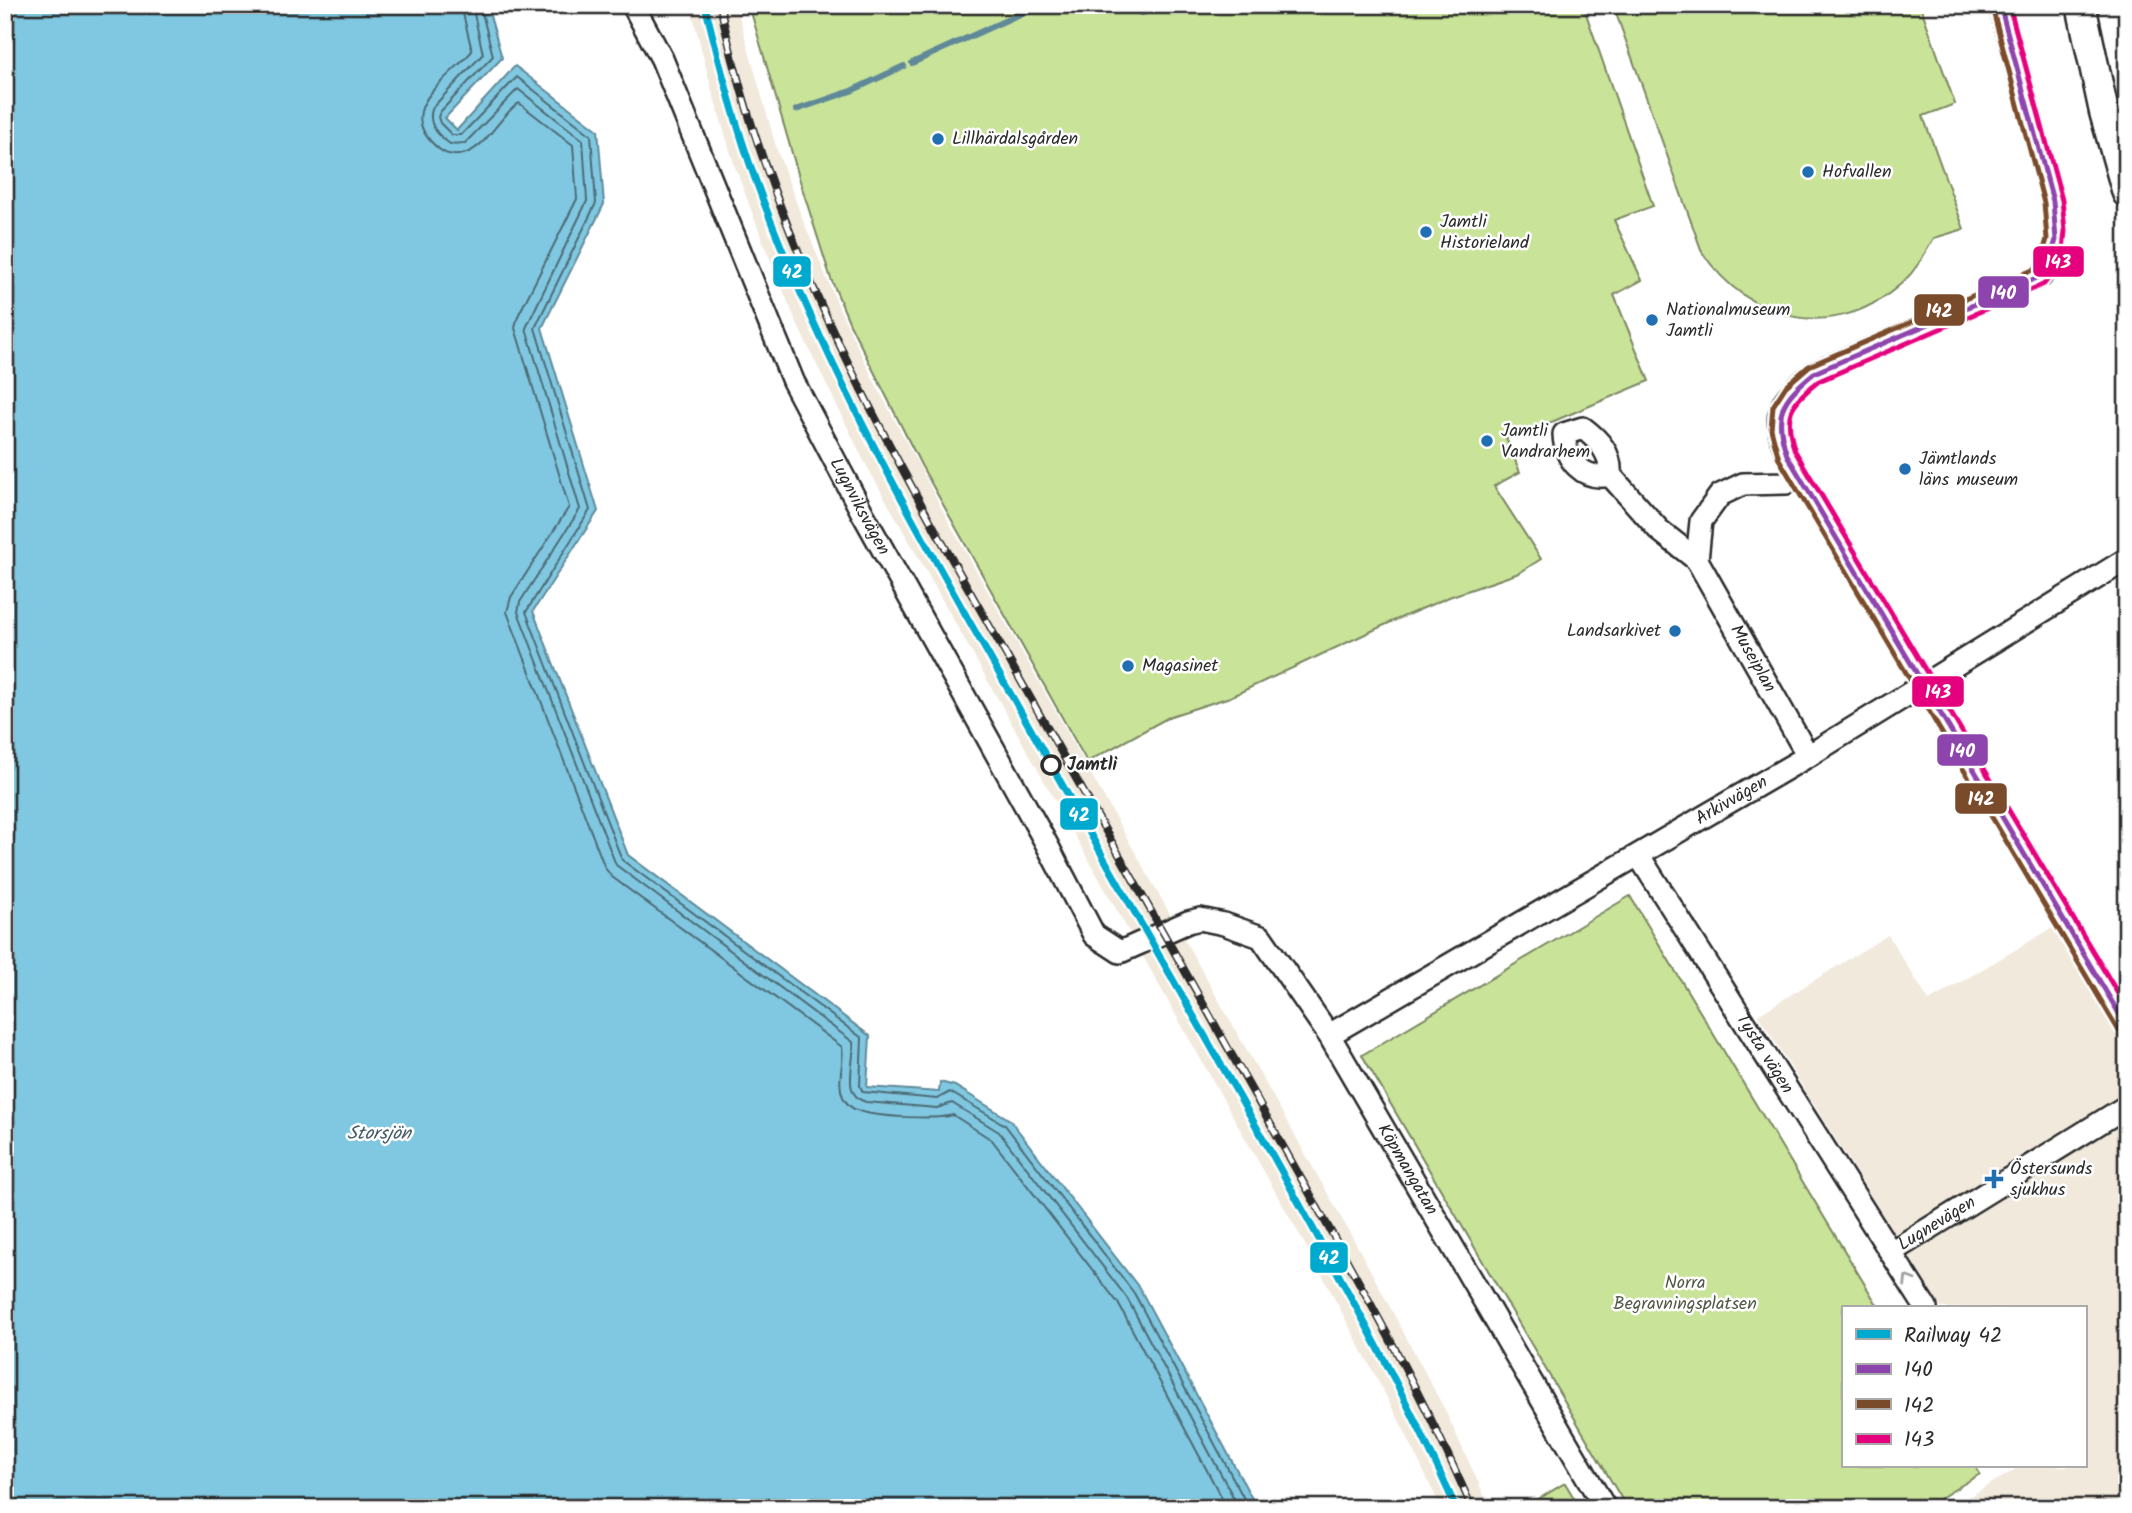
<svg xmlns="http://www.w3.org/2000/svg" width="2132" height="1513" font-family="Kalam,sans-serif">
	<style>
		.built { fill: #f1e9db }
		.green { fill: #c9e399; stroke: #7a8762; stroke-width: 2 }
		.water { fill: #80c8e1; stroke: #5e8998; stroke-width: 2 }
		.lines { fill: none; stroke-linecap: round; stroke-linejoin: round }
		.shore { stroke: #4d6a74; stroke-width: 2 }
		.stream { stroke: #5e8998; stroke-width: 6 }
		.street-casing { stroke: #2b2b2b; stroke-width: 26 }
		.secondary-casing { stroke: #2b2b2b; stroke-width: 33 }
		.street { stroke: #fff; stroke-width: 21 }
		.secondary { stroke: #fff; stroke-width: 28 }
		.rail-casing { stroke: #2b2b2b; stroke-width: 8 }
		.rail { stroke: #fff; stroke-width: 5; stroke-dasharray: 16; stroke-linecap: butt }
		.bus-1-casing { stroke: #fff; stroke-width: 10 }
		.bus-2-casing { stroke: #fff; stroke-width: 10 }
		.bus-3-casing { stroke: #fff; stroke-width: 10 }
		.bus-1 { stroke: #8e44ad; stroke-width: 5 }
		.bus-2 { stroke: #7a4b2a; stroke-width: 5 }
		.bus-3 { stroke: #e5007d; stroke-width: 5 }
		.rail-1-casing { stroke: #fff; stroke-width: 12 }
		.rail-1 { stroke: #00a9ce; stroke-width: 7 }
		.oneway { stroke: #a0a0a0 }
		.poi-dot { fill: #1f6fb2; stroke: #fff; stroke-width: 2.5 }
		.stop-dot { fill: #fff; stroke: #2b2b2b; stroke-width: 3.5 }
		.labels { text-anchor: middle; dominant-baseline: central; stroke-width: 5; stroke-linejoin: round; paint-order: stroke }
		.poi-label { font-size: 18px; fill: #2b2b2b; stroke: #fff; text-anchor: start }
		.street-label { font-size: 18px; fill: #2b2b2b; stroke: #fff }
		.stop-label { font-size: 18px; font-weight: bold; fill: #2b2b2b; stroke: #fff; text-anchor: start }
		.park-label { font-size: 18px; fill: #525946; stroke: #fff }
		.water-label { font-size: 19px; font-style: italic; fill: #445a62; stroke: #fff }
		.line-badge { stroke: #fff; stroke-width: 2.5 }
		.badge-label { font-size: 19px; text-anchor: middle; font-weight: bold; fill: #fff }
	</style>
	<rect width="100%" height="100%" fill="#fff"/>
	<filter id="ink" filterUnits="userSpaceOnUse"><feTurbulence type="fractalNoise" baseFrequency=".0143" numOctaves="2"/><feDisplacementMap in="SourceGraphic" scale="14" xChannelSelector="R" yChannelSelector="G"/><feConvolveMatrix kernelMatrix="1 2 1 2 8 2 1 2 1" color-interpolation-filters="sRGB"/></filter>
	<g filter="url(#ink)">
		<g class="built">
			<polygon points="690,5 736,5 777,150 804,223 839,308 874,381 951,526 1359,1249 1445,1410 1490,1508 1441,1508 1404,1430 1320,1271 864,461 798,326 762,239 734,164 711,87"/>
			<polygon points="2054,927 2127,1049 2127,1508 1950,1508 2021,1466 2085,1466 2085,1308 1941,1308 1758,1015 1888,935 1929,1001"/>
		</g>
		<g class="green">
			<polygon points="749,5 1583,5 1653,206 1614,220 1642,280 1614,295 1649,381 1554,421 1506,438 1520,472 1494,486 1541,559 1519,573 1449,597 1391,622 1230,697 1171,716 1087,762 921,465 850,324 831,279 803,191"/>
			<path d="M 1613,5 L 1920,5 L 1955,104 L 1923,116 L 1964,229 L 1934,238 C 1925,253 1917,269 1904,281 C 1837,344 1750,324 1702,252 Z"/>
			<polygon points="1630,896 1879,1308 1843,1308 1843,1466 1975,1466 1980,1474 1924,1508 1627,1508 1362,1055"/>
			<polygon points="1565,1483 1580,1508 1524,1508"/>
		</g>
		<polygon class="water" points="5,5 487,5 502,58 445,118 457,130 515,66 598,130 604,204 542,328 598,511 533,611 628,855 870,1036 867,1087 939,1092 940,1082 955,1086 1010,1120 1140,1289 1257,1508 5,1508"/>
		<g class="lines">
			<g class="shore">
				<path d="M 461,5 L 472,51 C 447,81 391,110 439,149 C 447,156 459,157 469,152 C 490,142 500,115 519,103 L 573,145 L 577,199 L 518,316 L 515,328 L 569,507 L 511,597 L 507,612 L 605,868 L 612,877 L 842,1047 C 845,1063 836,1081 843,1097 C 846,1103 852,1109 859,1111 C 876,1117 936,1120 953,1115 L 992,1140 L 1118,1303 L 1227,1508"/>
				<path d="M 472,5 L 483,54 L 433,107 C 426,123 437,135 450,144 L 465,143 L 518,89 L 583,140 L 587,201 L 526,328 L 580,509 L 520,602 L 518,612 L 616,865 L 853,1042 C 856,1062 840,1095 866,1102 L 937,1108 L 952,1103 L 999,1132 L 1127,1298 L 1239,1508"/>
				<polyline points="480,5 493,56 440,112 438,117 440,123 452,135 461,135 517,77 591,135 596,203 535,328 590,510 526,612 622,860 862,1038 860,1086 863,1092 937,1099 950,1092 1005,1125 1134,1293 1249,1508"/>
			</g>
			<g class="stream">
				<polyline points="1060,5 1082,12 1090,11"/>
				<polyline points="1096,9 1131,6 1141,13 1173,6"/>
				<polyline points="912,63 1013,17 1047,5"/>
				<polyline points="796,110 851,91 904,66"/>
			</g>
			<g class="street-casing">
				<g id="street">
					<path id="s1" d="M 633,5 L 662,59 L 793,381 L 863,514 L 1045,841 L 1094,935 L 1120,952 L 1188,922 L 1200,919 L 1224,924 L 1261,937 L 1329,1035 L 1605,1508"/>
					<path d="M 2000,5 L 2053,201 C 2057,235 2060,246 2041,276 L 1814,373 C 1779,400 1771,413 1787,455 L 2127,1027"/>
					<path d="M 1610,475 C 1583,481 1565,460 1564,434 L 1583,428 C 1599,440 1612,454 1610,475 L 1659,530 L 1697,560"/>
					<path id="s2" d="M 1799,476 L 1786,483 L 1743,484 L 1720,495 L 1701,521 L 1697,560 L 1808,756"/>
					<path id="s3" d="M 1639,856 L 1926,1308"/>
					<path id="s4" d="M 1329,1035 L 1808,756 L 2127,559"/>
					<path id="s5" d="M 1891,1252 L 2127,1106"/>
				</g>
			</g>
			<g class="secondary-casing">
				<polyline id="secondary" points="2081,5 2104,112 2127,193"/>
			</g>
			<use href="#street" class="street"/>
			<use href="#secondary" class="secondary"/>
			<g class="rail-casing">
				<path id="rail" d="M 720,5 C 769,236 885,443 1001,646 C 1095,813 1191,980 1284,1148 C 1350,1266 1418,1383 1472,1508"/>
			</g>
			<use href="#rail" class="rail"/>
			<g class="bus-1-casing">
				<path id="bus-1" d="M 2000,5 L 2053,201 L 2056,240 L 2051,256 L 2041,276 L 1814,373 C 1781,400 1773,413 1787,455 L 2127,1027"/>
			</g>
			<g class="bus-2-casing">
				<polyline id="bus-2" points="1992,7 2044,203 2047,239 2043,253 2035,269 1809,366 1786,386 1773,406 1771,429 1779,459 2119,1031"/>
			</g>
			<g class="bus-3-casing">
				<path id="bus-3" d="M 2009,5 L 2062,200 L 2065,231 L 2063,250 L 2055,270 L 2044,284 L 1819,381 C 1789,404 1783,415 1795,451 L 2127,1009"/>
			</g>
			<use href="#bus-1" class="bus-1"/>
			<use href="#bus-2" class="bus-2"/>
			<use href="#bus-3" class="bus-3"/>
			<g class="rail-1-casing">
				<path id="rail-1" d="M 705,5 C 719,63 734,120 754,176 C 819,357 914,525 1009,691 C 1094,841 1180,990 1264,1140 C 1331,1261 1400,1381 1456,1508"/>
			</g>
			<use href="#rail-1" class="rail-1"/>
		</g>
		<defs><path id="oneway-chevron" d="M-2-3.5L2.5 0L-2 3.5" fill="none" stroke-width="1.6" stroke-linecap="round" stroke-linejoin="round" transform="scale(1.75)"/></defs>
		<use class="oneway" href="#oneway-chevron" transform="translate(1908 1280) rotate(-122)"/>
	</g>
	<g class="poi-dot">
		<circle cx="938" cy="139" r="7"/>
		<circle cx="1808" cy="172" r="7"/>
		<circle cx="1426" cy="232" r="7"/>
		<circle cx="1652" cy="320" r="7"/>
		<circle cx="1487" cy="441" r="7"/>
		<circle cx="1905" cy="469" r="7"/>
		<circle cx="1675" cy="631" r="7"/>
		<circle cx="1128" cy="666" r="7"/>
		<path d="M1990.5 1168.5h7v7h7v7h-7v7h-7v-7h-7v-7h7z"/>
	</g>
	<circle class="stop-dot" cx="1051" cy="765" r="9"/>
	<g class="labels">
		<g class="poi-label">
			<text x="952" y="139">Lillhärdalsgården</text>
			<text x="1822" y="172">Hofvallen</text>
			<text x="1440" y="222">Jamtli<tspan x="1440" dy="21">Historieland</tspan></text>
			<text x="1666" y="310">Nationalmuseum<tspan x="1666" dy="21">Jamtli</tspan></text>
			<text x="1501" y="431">Jamtli<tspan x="1501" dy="21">Vandrarhem</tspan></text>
			<text x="1919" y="459">Jämtlands<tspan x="1919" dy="21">läns museum</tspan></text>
			<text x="1661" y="631" text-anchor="end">Landsarkivet</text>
			<text x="1142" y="666">Magasinet</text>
			<text x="2010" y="1169">Östersunds<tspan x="2010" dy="21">sjukhus</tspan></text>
		</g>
		<g class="street-label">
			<text stroke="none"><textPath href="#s1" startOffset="551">Lugnviksvägen</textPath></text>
			<text stroke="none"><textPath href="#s2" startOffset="268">Museiplan</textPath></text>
			<text stroke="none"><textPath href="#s4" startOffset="466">Arkivvägen</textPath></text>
			<text stroke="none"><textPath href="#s3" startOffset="234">Tysta vägen</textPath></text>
			<text stroke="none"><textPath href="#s1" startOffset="1496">Köpmangatan</textPath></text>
			<text stroke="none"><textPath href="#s5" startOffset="54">Lugnevägen</textPath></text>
		</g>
		<g class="stop-label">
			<text x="1067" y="765">Jamtli</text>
		</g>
		<g class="park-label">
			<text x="1685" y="1283">Norra<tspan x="1685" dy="21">Begravningsplatsen</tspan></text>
		</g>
		<g class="water-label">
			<text x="379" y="1134">Storsjön</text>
		</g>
	</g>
	<g class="line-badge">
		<rect x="2032" y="245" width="53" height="33" rx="7" fill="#e5007d"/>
		<rect x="772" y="255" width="40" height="33" rx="7" fill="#00a9ce"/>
		<rect x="1977" y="275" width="53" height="34" rx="7" fill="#8e44ad"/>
		<rect x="1913" y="293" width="53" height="34" rx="7" fill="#7a4b2a"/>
		<rect x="1911" y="675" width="54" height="33" rx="7" fill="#e5007d"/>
		<rect x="1936" y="733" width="53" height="34" rx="7" fill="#8e44ad"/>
		<rect x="1954" y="782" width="54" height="33" rx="7" fill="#7a4b2a"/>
		<rect x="1059" y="797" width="40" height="34" rx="7" fill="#00a9ce"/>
		<rect x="1309" y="1241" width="40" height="33" rx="7" fill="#00a9ce"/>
	</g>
	<g class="badge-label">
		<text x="2058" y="268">143</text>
		<text x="792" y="278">42</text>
		<text x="2003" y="299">140</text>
		<text x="1939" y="317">142</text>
		<text x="1938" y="698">143</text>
		<text x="1962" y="757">140</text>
		<text x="1981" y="805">142</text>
		<text x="1079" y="821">42</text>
		<text x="1329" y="1264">42</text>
	</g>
	<rect width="2132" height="1513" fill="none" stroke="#fff" stroke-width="28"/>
	<rect x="14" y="14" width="2104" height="1485" fill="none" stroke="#2b2b2b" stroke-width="2.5" filter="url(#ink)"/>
	<rect x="1842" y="1306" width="245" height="161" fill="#ffffff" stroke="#aaaaaa" stroke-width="2"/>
	<rect x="1856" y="1329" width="35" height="10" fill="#00a9ce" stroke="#aaaaaa" stroke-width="2"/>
	<text x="1904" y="1342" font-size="21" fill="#2b2b2b">Railway 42</text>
	<rect x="1856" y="1364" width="35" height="10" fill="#8e44ad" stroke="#aaaaaa" stroke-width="2"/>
	<text x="1904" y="1376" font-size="21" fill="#2b2b2b">140</text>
	<rect x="1856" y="1399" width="35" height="10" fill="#7a4b2a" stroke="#aaaaaa" stroke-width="2"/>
	<text x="1904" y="1412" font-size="21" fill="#2b2b2b">142</text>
	<rect x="1856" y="1434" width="35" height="10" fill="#e5007d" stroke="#aaaaaa" stroke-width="2"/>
	<text x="1904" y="1446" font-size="21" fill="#2b2b2b">143</text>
</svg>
